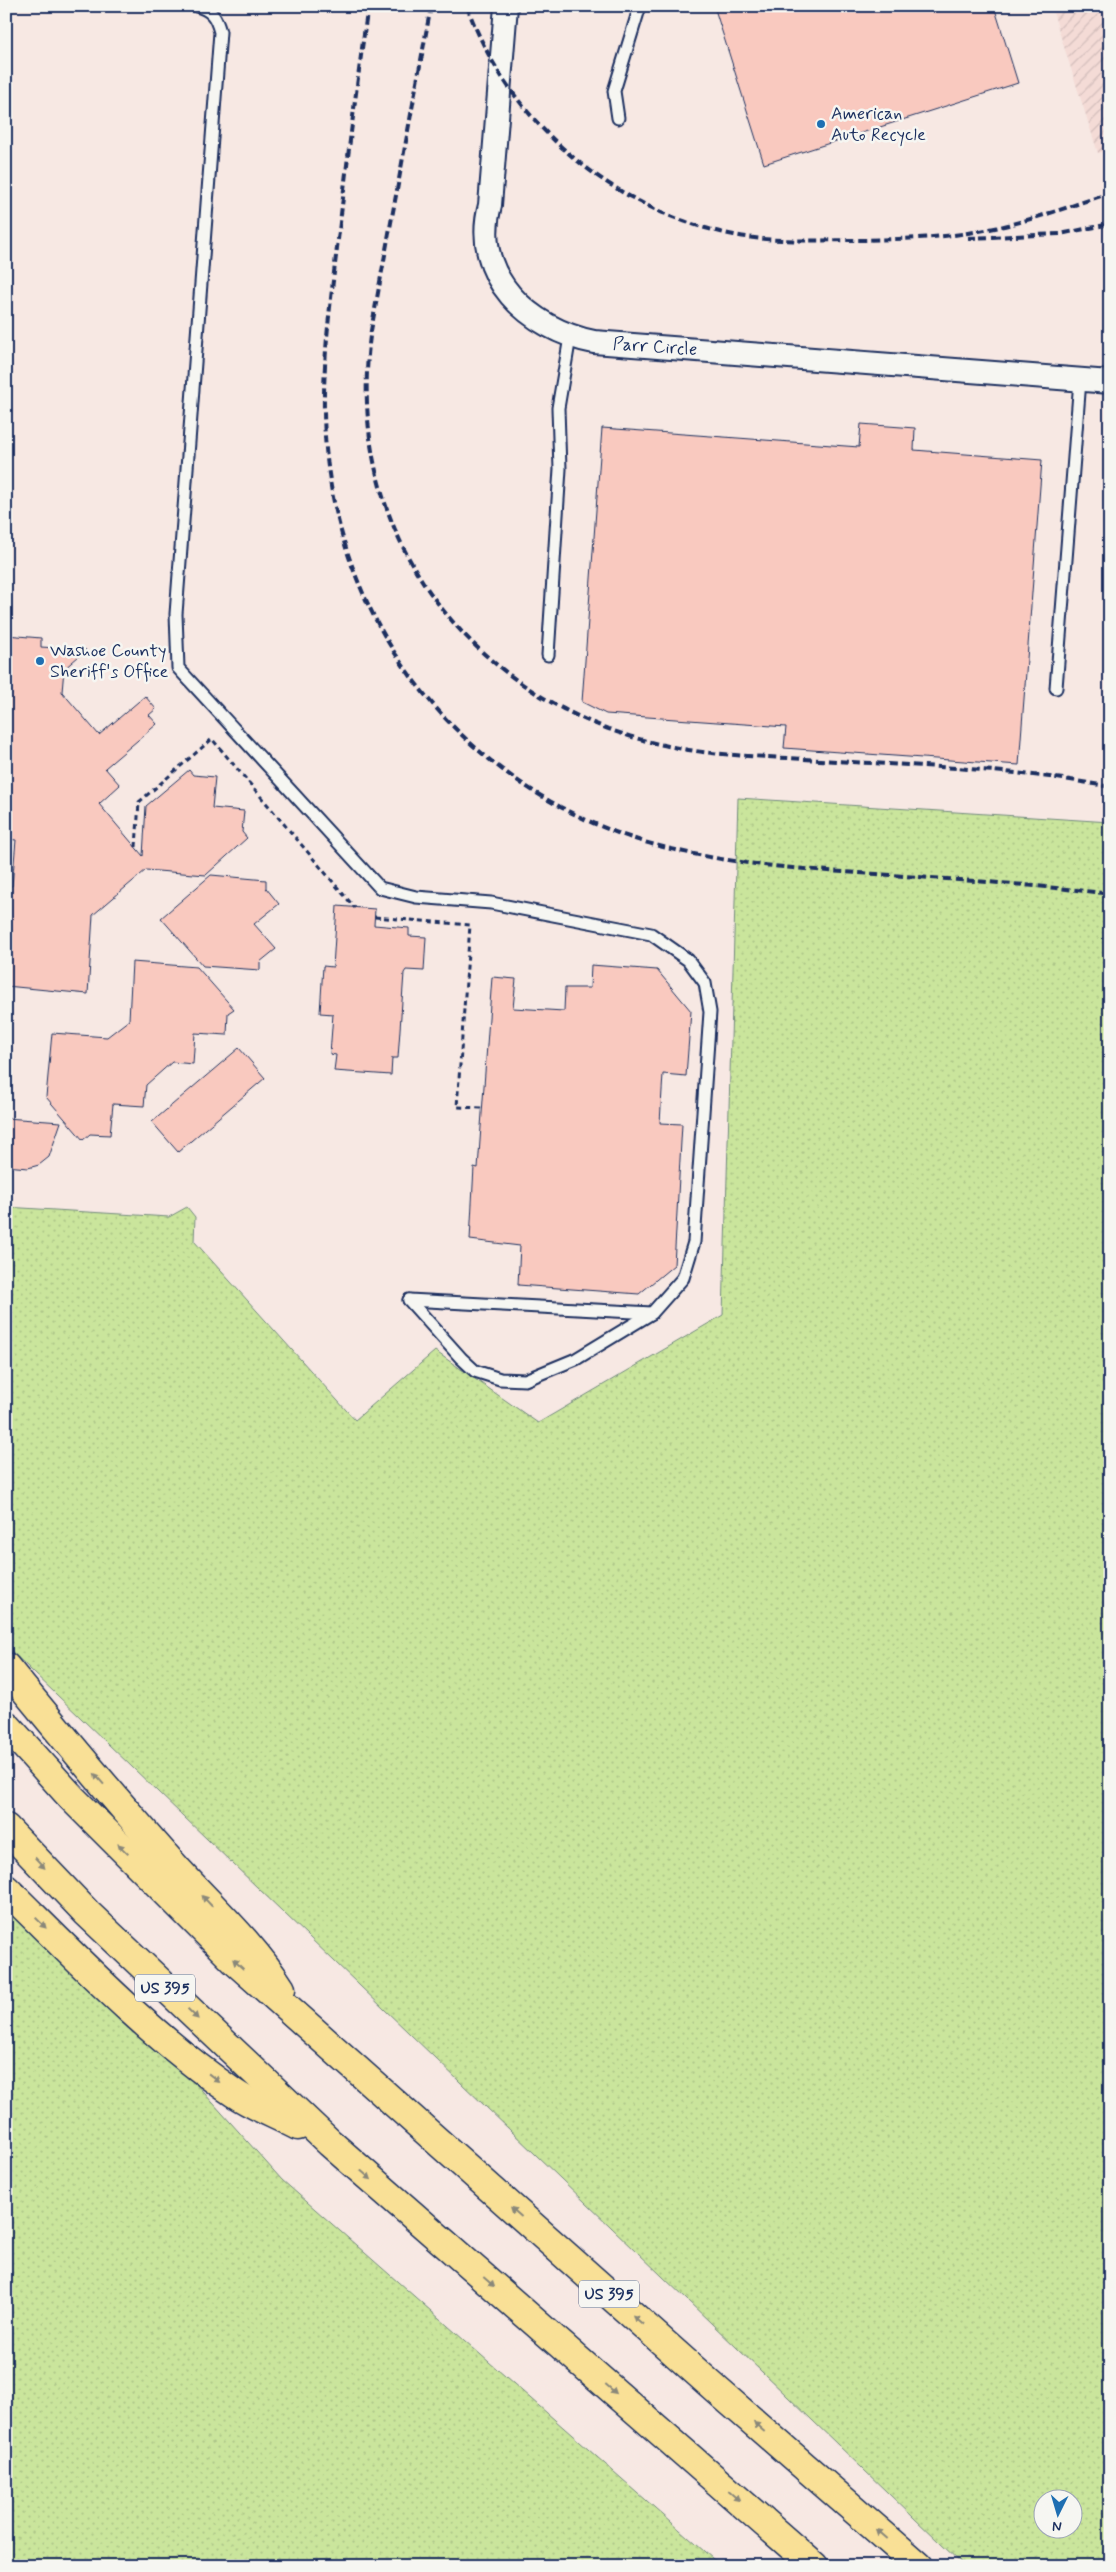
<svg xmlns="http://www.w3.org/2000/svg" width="1116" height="2572" font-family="Mynerve,sans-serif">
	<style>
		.industrial { fill: url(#industrial-furrows) }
		.grass { fill: url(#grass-dots); stroke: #728a7d; fill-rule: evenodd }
		.building { fill: #f9c9bf; stroke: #1b2f5e }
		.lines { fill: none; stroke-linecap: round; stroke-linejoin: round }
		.lane-casing { stroke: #1b2f5e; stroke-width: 15 }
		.street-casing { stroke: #1b2f5e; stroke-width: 26 }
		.highway-casing { stroke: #1b2f5e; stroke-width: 31 }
		.path { stroke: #1b2f5e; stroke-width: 3; stroke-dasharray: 5 4; stroke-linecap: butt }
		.lane { stroke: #f6f6f2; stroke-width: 11 }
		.street { stroke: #f6f6f2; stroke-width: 22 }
		.highway { stroke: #f9e096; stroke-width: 28 }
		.rail { stroke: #1b2f5e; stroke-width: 4; stroke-dasharray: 8 4; stroke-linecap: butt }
		.oneway { fill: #8a887a }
		.poi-dot { fill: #1f6fb2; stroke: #f6f6f2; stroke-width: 2 }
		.labels { text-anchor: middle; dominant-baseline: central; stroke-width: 5; stroke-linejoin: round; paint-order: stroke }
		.shield { fill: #f6f6f2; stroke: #5d6b8a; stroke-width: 1 }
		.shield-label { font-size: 16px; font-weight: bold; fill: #1b2f5e }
		.poi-label { font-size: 18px; fill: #1b2f5e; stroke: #f6f6f2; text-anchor: start }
		.street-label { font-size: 18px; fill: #1b2f5e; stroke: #f6f6f2 }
	</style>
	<defs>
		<pattern id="industrial-furrows" width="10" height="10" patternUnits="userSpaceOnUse" patternTransform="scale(1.25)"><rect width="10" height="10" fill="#f4dbd6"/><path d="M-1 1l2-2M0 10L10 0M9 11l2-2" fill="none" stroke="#d1bcba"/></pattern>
		<pattern id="grass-dots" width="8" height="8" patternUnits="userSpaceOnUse" patternTransform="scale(1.25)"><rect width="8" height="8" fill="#cae59c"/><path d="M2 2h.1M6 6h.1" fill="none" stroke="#adc589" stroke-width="1.8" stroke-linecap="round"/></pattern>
	</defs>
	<rect width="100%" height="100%" fill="#f7e8e3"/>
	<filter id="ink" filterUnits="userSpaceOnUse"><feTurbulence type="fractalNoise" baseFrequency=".02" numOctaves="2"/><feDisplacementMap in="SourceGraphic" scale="10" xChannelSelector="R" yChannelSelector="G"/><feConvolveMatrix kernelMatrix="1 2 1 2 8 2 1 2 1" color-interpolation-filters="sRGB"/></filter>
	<g filter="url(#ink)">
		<polygon class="industrial" points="1051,6 1110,6 1110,150 1098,153"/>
		<g class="grass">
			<path d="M 738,798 L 1110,822 L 1110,2566 L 964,2566 L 6,1646 L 6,1207 L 169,1217 L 187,1207 L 195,1217 L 194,1241 L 355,1420 L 435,1351 L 538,1423 L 723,1315 ZM 1044,2500 L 1074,2500 L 1074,2530 L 1044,2530 Z"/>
			<polygon points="6,1872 282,2180 721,2566 6,2566"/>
		</g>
		<g class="building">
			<polygon points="714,6 994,6 1018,83 764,164"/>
			<polygon points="861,424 915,428 914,450 1042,460 1019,765 784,748 786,727 606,714 582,702 602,428 859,447"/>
			<polygon points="6,635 41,638 41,647 86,650 64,669 62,692 99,735 145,696 156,709 149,715 157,724 105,768 120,785 99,804 143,856 146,806 189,770 193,775 215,777 212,808 244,811 242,832 247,838 206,875 146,870 93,915 88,994 6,986 6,886 12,886 16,840 6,839"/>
			<polygon points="211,875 266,880 266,888 279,904 254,924 276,949 260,962 260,970 203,966 161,918"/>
			<polygon points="337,906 375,909 374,925 409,928 409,936 426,937 424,971 406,970 404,973 398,1058 392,1058 391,1075 334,1071 336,1055 330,1054 333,1014 320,1013 323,966 333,967"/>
			<polygon points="132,962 197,967 234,1009 228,1013 227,1035 195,1033 193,1064 172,1062 146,1085 144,1106 113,1104 110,1135 90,1134 83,1140 46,1097 52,1033 107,1037 129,1020"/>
			<polygon points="591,965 657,970 691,1011 686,1076 663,1074 660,1123 682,1124 674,1265 639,1294 518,1285 520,1246 470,1240 474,1167 478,1168 492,977 516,979 513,1008 564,1011 565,988 590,988"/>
			<polygon points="239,1048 265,1078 178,1152 152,1122"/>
			<polygon points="6,1118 61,1122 49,1157 39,1165 28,1168 6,1166"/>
		</g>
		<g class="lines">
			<g class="lane-casing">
				<g id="lane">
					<path d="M 196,6 C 212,10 216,17 220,32 L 176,614 L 178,668 L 380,888 L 416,897 L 491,903 L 651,934 L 688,960 L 705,983 L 710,1012 L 694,1242 L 683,1278 L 652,1313 L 409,1300"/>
					<polyline points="618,118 614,91 640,6"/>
					<polyline points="548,655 560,469 558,408 570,337"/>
					<polyline points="1056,688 1080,380"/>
					<polyline points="409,1300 461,1358 475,1371 500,1379 525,1380 576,1359 652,1313"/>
				</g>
			</g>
			<g class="street-casing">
				<path id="street" d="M 506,6 L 490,205 C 471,276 529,329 594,342 L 1110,382"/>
			</g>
			<g class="highway-casing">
				<g id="highway">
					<path d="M 6,1667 C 59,1732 113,1797 169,1860 C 206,1902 251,1941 281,1989"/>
					<polyline points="6,1725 72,1798 235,1961 719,2392 919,2566"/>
					<polyline points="6,1828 87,1913 330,2143 814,2566"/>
					<path d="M 6,1889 C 78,1960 150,2036 234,2093 C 253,2106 277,2115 298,2126"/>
				</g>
			</g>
			<g class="path">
				<polyline points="136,847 139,802 212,739 355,908"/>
				<polyline points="375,917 470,925 457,1107 482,1108"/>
			</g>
			<use href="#lane" class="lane"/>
			<use href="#street" class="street"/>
			<use href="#highway" class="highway"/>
			<g class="rail">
				<path d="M 368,6 C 357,81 348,156 339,231 C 332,291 323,352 324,412 C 326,536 375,653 465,738 C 521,791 592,830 667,848 C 736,865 807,870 877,874 C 955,880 1032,884 1110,894"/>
				<path d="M 431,6 L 370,336 C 359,422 375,508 423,582 C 479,669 572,728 673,747 C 715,756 760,756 803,759 C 905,766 1010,767 1110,787"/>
				<path d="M 467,6 C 508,122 613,211 734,235 C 776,243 819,240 862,240 C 905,239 948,238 990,229 C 1031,221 1070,206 1110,193"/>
				<polyline points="968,238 1060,234 1110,224"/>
			</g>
		</g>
		<defs><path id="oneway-solid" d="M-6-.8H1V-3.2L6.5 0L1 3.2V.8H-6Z" transform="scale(1.25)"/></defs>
		<g class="oneway">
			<use href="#oneway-solid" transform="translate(99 1779) rotate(-131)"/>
			<use href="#oneway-solid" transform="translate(123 1849) rotate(-135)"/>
			<use href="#oneway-solid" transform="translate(40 1863) rotate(47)"/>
			<use href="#oneway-solid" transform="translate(207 1901) rotate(-133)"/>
			<use href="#oneway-solid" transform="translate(41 1923) rotate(45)"/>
			<use href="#oneway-solid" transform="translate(238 1964) rotate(-137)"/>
			<use href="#oneway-solid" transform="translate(193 2014) rotate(44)"/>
			<use href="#oneway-solid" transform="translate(214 2078) rotate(38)"/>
			<use href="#oneway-solid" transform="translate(366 2175) rotate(41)"/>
			<use href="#oneway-solid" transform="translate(516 2212) rotate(-138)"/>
			<use href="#oneway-solid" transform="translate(489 2282) rotate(41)"/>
			<use href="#oneway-solid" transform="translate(638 2320) rotate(-138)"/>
			<use href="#oneway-solid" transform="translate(611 2389) rotate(41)"/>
			<use href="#oneway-solid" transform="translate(759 2427) rotate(-139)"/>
			<use href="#oneway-solid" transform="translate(734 2496) rotate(41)"/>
			<use href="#oneway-solid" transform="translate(882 2534) rotate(-139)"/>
		</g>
	</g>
	<g class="poi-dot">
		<circle cx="821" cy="124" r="5"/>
		<circle cx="40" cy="661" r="5"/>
	</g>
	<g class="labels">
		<g class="shield">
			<rect x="135" y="1974.5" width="60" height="27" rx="4"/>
			<rect x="579" y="2280.5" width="60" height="27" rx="4"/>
		</g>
		<g class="shield-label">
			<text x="165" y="1988">US 395</text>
			<text x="609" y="2294">US 395</text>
		</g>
		<g class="poi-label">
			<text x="831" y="114">American<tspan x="831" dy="21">Auto Recycle</tspan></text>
			<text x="50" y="651">Washoe County<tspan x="50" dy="21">Sheriff's Office</tspan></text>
		</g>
		<g class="street-label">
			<text transform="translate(655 347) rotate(4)">Parr Circle</text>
		</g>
	</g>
	<rect width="1116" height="2572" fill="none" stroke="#f6f6f2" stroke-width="25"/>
	<rect x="12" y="12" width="1091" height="2547" fill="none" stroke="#1b2f5e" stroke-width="2" filter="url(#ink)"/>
	<g transform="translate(1058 2514) rotate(185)"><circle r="24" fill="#f6f6f2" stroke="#9ea6b7"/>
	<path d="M0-4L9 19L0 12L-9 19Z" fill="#1f6fb2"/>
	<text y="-8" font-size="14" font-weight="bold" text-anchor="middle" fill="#1b2f5e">N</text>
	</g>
</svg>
